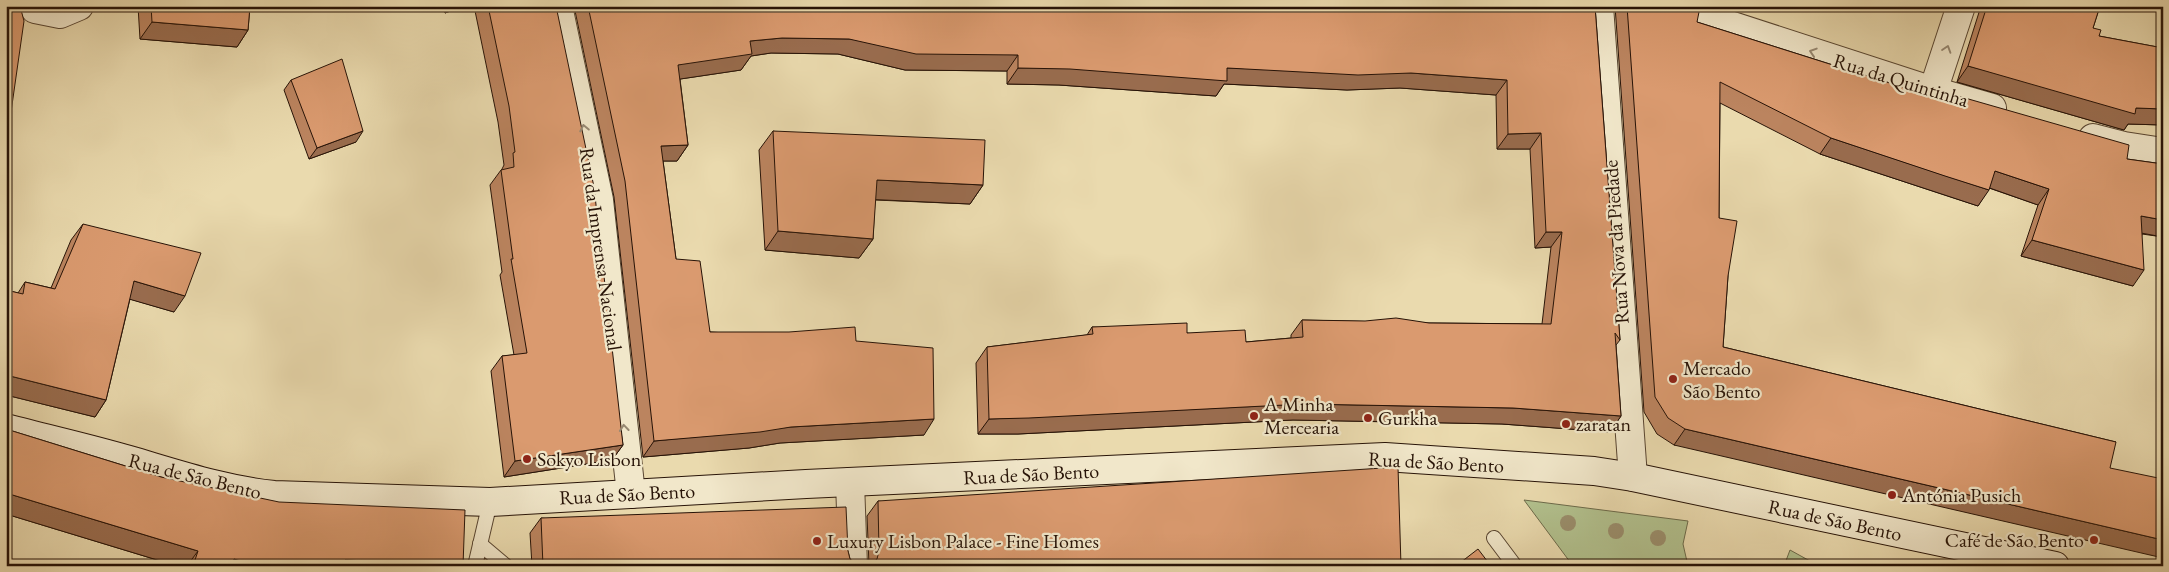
<svg xmlns="http://www.w3.org/2000/svg" width="2169" height="572" font-family="'EB Garamond',serif">
	<style>
		.green { fill: #b2c18e; stroke: #6c6a4a }
		.lines { fill: none; stroke-linecap: round; stroke-linejoin: round }
		.lane-casing { stroke: #584531; stroke-width: 16 }
		.street-casing { stroke: #584531; stroke-width: 30 }
		.secondary-casing { stroke: #271307; stroke-width: 30 }
		.lane { stroke: #f1e7ca; stroke-width: 14 }
		.street { stroke: #f1e7ca; stroke-width: 28 }
		.secondary { stroke: #f1e7ca; stroke-width: 28 }
		.tree { fill: #9a8e6c }
		.wall { fill: #bb845f; stroke: #271307 }
		.shaded-wall { fill: #996c4e; stroke: #271307 }
		.building { fill: #da9a6f; stroke: #271307 }
		.oneway { stroke: #968872 }
		.poi-dot { fill: #8f2418; stroke: #f1e7ca; stroke-width: 2 }
		.labels { text-anchor: middle; dominant-baseline: central; stroke-width: 4.5; stroke-linejoin: round; paint-order: stroke }
		.street-label { font-size: 20px; fill: #271307; stroke: #f1e7ca }
		.poi-label { font-size: 20px; fill: #271307; stroke: #f1e7ca; text-anchor: start }
	</style>
	<rect width="100%" height="100%" fill="#eadaae"/>
	<filter id="stains"><feTurbulence type="fractalNoise" baseFrequency=".004" numOctaves="4"/><feColorMatrix values="0 0 0 0 .2 0 0 0 0 .09 0 0 0 0 .02 0 0 0 .5 -.17"/></filter>
	<radialGradient id="worn" r=".72"><stop offset=".6" stop-color="#630" stop-opacity="0"/><stop offset="1" stop-color="#630" stop-opacity=".3"/></radialGradient>
	<g class="green">
		<polygon points="1524,500 1688,521 1683,544 1688,566 1573,566"/>
		<polygon points="1790,550 1819,566 1784,566"/>
	</g>
	<g class="lines">
		<g class="lane-casing">
			<g id="lane">
				<polyline points="1494,538 1515,566"/>
				<polyline points="480,544 506,566"/>
				<polyline points="475,566 490,502"/>
			</g>
		</g>
		<g class="street-casing">
			<g id="street">
				<polyline points="34,6 35,9 60,14 79,6"/>
				<polyline points="558,6 599,200 631,494"/>
				<polyline points="1599,6 1633,477"/>
				<polyline points="1671,6 1933,91 1992,108"/>
				<polyline points="1933,91 1961,6"/>
				<polyline points="2093,138 2124,146 2163,152"/>
				<polyline points="850,482 853,566"/>
			</g>
		</g>
		<g class="secondary-casing">
			<path id="secondary" d="M 6,428 C 47,439 88,448 129,460 C 177,474 224,490 274,495 L 490,502 L 806,484 L 1385,457 L 1594,471 L 1633,477 L 2055,566"/>
		</g>
		<use href="#lane" class="lane"/>
		<use href="#street" class="street"/>
		<use href="#secondary" class="secondary"/>
	</g>
	<g class="tree">
		<circle cx="1568" cy="523" r="8"/>
		<circle cx="1616" cy="531" r="8"/>
		<circle cx="1658" cy="538" r="8"/>
	</g>
	<g class="wall">
		<polygon points="138,6 250,6 248,30 237,47 140,39"/>
		<polygon points="442,6 464,6 445,13"/>
		<polygon points="474,6 556,6 623,445 612,460 504,477 491,371 502,356 514,355 500,275 502,272 490,185 501,170 502,169 504,165 498,122"/>
		<polygon points="574,6 1595,6 1620,340 1616,345 1621,416 1610,432 1502,424 1293,420 1018,434 978,434 976,363 987,347 1087,335 1092,327 1187,333 1246,342 1291,338 1291,335 1302,320 1429,323 1542,324 1551,247 1535,248 1530,149 1497,149 1496,95 1400,88 1347,90 1224,84 1216,96 1059,85 1007,84 1007,71 905,70 838,54 771,53 751,56 741,70 680,79 688,145 677,161 663,161 676,259 710,332 856,341 924,435 780,443 749,448 643,457 614,197"/>
		<polygon points="1615,6 1680,6 1697,22 1953,103 1958,96 2127,159 2163,164 2163,237 2142,234 2133,286 2021,256 2038,205 1989,188 1978,206 1820,154 1720,103 1719,218 1728,276 1723,347 2116,442 1674,445 1657,434 1644,412"/>
		<polygon points="1981,6 2100,6 2093,28 2099,36 2163,48 2163,125 2128,124 2124,130 1957,82"/>
		<polygon points="291,80 356,142 309,159 284,90"/>
		<polygon points="773,131 983,185 970,204 875,200 873,239 859,258 765,250 759,150"/>
		<polygon points="83,224 174,312 130,299 106,400 95,417 6,395 6,290 18,293 25,282 51,288 71,240"/>
		<polygon points="6,429 161,477 463,566 177,566 6,514"/>
		<polygon points="878,501 1401,566 867,566 869,565 867,516"/>
		<polygon points="541,518 848,551 850,559 857,565 861,566 532,566 530,533"/>
	</g>
	<g class="shaded-wall">
		<polygon points="449,6 464,6 445,13"/>
		<polygon points="1903,6 1923,6 1919,11"/>
		<polygon points="152,22 248,30 237,47 140,39"/>
		<polygon points="782,38 849,39 1018,55 1007,71 905,70 838,54 771,53 751,56 741,70 667,81 678,65 750,41"/>
		<polygon points="1968,66 2136,108 2163,109 2163,125 2128,124 2124,130 1957,82"/>
		<polygon points="1018,68 1227,68 1411,73 1507,80 1496,95 1400,88 1347,90 1224,84 1216,96 1059,85 1007,84"/>
		<polygon points="363,131 356,142 309,159 317,148"/>
		<polygon points="1541,133 1530,149 1497,149 1508,134"/>
		<polygon points="1831,138 1989,190 1978,206 1820,154"/>
		<polygon points="688,145 677,161 650,161 661,146"/>
		<polygon points="1995,171 2049,189 2038,205 1984,186"/>
		<polygon points="877,180 983,185 970,204 863,199"/>
		<polygon points="2141,216 2163,220 2163,237 2130,231"/>
		<polygon points="778,231 873,239 859,258 765,250"/>
		<polygon points="1546,232 1562,232 1551,247 1535,248"/>
		<polygon points="2032,240 2144,270 2133,286 2021,256"/>
		<polygon points="134,281 185,296 174,312 122,297"/>
		<polygon points="6,375 106,400 95,417 6,395"/>
		<polygon points="1304,404 1513,408 1621,416 1610,432 1502,424 1293,420 1018,434 978,434 989,419"/>
		<polygon points="934,419 924,435 780,443 749,448 643,457 654,441 791,427"/>
		<polygon points="1685,429 2163,540 2163,558 1674,445"/>
		<polygon points="623,445 612,460 504,477 515,461"/>
		<polygon points="6,493 198,551 187,566 177,566 6,514"/>
		<polygon points="234,559 257,566 229,566"/>
		<polygon points="345,560 412,563 410,566 341,566"/>
		<polygon points="194,563 203,566 192,566"/>
		<polygon points="1165,563 1164,566 1124,566"/>
	</g>
	<g class="building">
		<polygon points="6,6 20,6 24,21 7,140 6,139"/>
		<polygon points="151,6 250,6 248,30 152,22"/>
		<polygon points="488,6 556,6 594,187 623,445 515,461 502,356 527,353 511,259 513,259 501,170 514,167 513,153 515,152 509,106"/>
		<polygon points="588,6 1595,6 1620,340 1615,333 1621,416 1513,408 1304,404 1029,418 989,419 987,347 1093,334 1092,327 1187,323 1187,333 1245,330 1246,342 1303,337 1302,320 1365,321 1396,318 1429,323 1551,324 1562,232 1546,232 1541,133 1508,134 1507,80 1411,73 1358,75 1227,68 1227,81 1070,69 1018,68 1018,55 916,54 849,39 782,38 750,41 752,54 678,65 688,145 661,146 676,259 700,261 710,332 789,332 855,327 856,341 933,348 934,419 791,427 760,432 654,441 625,181"/>
		<polygon points="1627,6 1680,6 1699,12 1697,22 1956,104 1958,96 2129,145 2127,159 2163,164 2163,220 2141,216 2144,270 2032,240 2049,189 1995,171 1989,190 1945,176 1831,138 1720,82 1719,218 1737,221 1728,276 1723,347 2116,442 2110,468 2163,479 2163,540 1685,429 1668,418 1655,397"/>
		<polygon points="1987,6 2100,6 2093,28 2101,30 2099,36 2163,48 2163,109 2136,108 2135,114 1968,66"/>
		<polygon points="342,59 363,131 317,148 291,80"/>
		<polygon points="773,131 985,140 983,185 877,180 873,239 778,231"/>
		<polygon points="83,224 201,253 185,296 134,281 106,400 6,375 6,290 23,294 25,282 55,289"/>
		<polygon points="6,429 161,477 279,502 465,510 463,566 412,566 412,563 345,560 345,566 257,566 234,559 232,566 203,566 194,563 198,551 6,493"/>
		<polygon points="1398,467 1401,566 1165,566 1165,563 1124,566 867,566 871,564 877,559 879,551 878,501"/>
		<polygon points="846,507 848,551 850,559 857,565 861,566 543,566 541,518"/>
		<polygon points="1478,549 1491,566 1456,566"/>
	</g>
	<defs><path id="oneway-chevron" d="M-2-3.5L2.5 0L-2 3.5" fill="none" stroke-width="1.6" stroke-linecap="round" stroke-linejoin="round" transform="scale(1.25)"/></defs>
	<g class="oneway">
		<use href="#oneway-chevron" transform="translate(1947 49) rotate(-72)"/>
		<use href="#oneway-chevron" transform="translate(1813 52) rotate(-162)"/>
		<use href="#oneway-chevron" transform="translate(584 128) rotate(-102)"/>
		<use href="#oneway-chevron" transform="translate(624 428) rotate(-96)"/>
	</g>
	<g class="poi-dot">
		<circle cx="1673" cy="379" r="5"/>
		<circle cx="1254" cy="416" r="5"/>
		<circle cx="1368" cy="418" r="5"/>
		<circle cx="1566" cy="424" r="5"/>
		<circle cx="527" cy="459" r="5"/>
		<circle cx="1892" cy="495" r="5"/>
		<circle cx="2094" cy="540" r="5"/>
		<circle cx="817" cy="541" r="5"/>
	</g>
	<g class="labels">
		<g class="street-label">
			<text transform="translate(1901 80) rotate(17)">Rua da Quintinha</text>
			<text transform="translate(1616 242) rotate(-94)">Rua Nova da Piedade</text>
			<text transform="translate(601 249) rotate(82)">Rua da Imprensa Nacional</text>
			<text transform="translate(1436 462) rotate(3)">Rua de São Bento</text>
			<text transform="translate(1031 474) rotate(-3)">Rua de São Bento</text>
			<text transform="translate(195 476) rotate(14)">Rua de São Bento</text>
			<text transform="translate(627 494) rotate(-3)">Rua de São Bento</text>
			<text transform="translate(1835 520) rotate(12)">Rua de São Bento</text>
		</g>
		<g class="poi-label">
			<text x="1683" y="368">Mercado<tspan x="1683" dy="23">São Bento</tspan></text>
			<text x="1264" y="404">A Minha<tspan x="1264" dy="23">Mercearia</tspan></text>
			<text x="1378" y="418">Gurkha</text>
			<text x="1576" y="424">zaratan</text>
			<text x="537" y="459">Sokyo Lisbon</text>
			<text x="1902" y="495">Antónia Pusich</text>
			<text x="2084" y="540" text-anchor="end">Café de São Bento</text>
			<text x="827" y="541">Luxury Lisbon Palace - Fine Homes</text>
		</g>
	</g>
	<rect width="2169" height="572" fill="none" stroke="#eadaae" stroke-width="25"/>
	<rect x="8" y="8" width="2154" height="557" fill="none" stroke="#271307" stroke-width="2.5"/>
	<rect x="12" y="12" width="2144" height="547" fill="none" stroke="#271307"/>
	<rect width="100%" height="100%" filter="url(#stains)"/>
	<rect width="100%" height="100%" fill="url(#worn)"/>
</svg>
